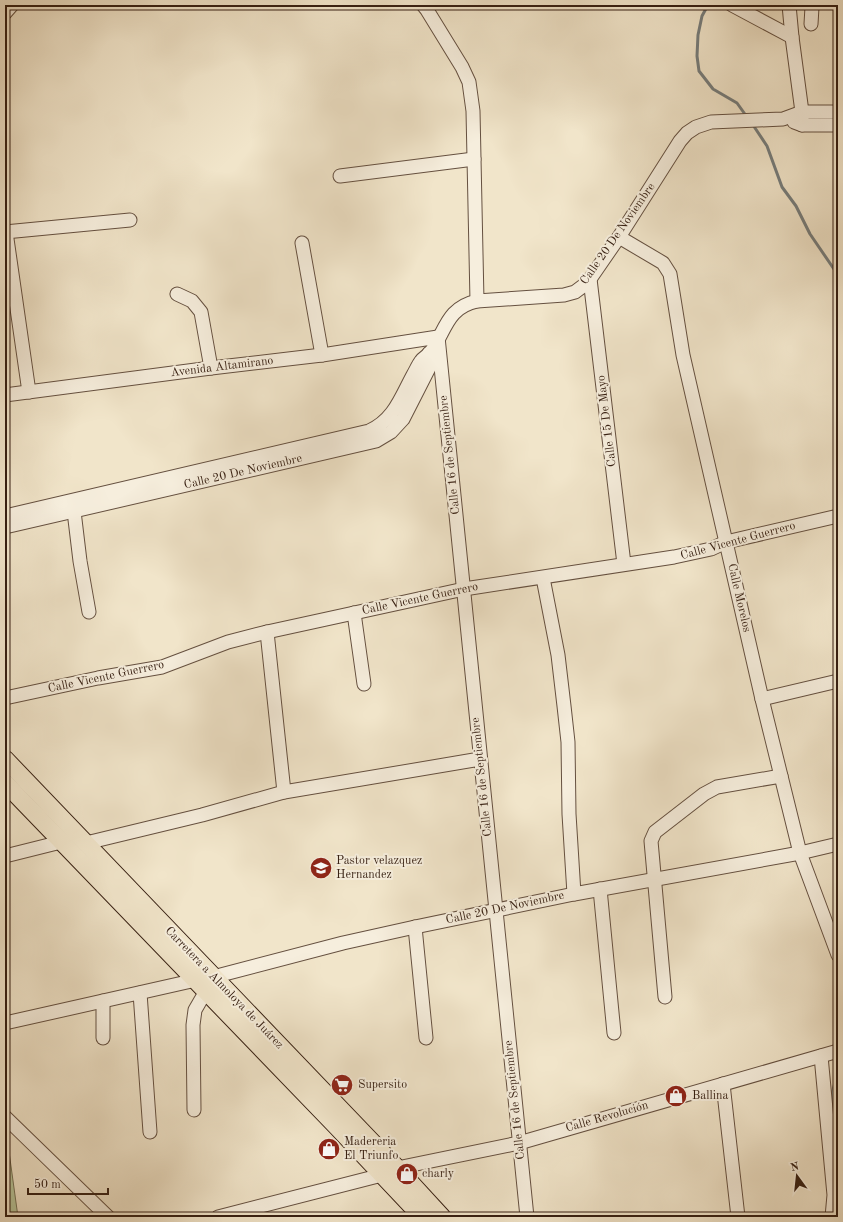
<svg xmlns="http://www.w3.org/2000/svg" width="843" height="1222" font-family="'Old Standard TT',serif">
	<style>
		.green { fill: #b7c59a; stroke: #767256 }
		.water { fill: #a1bcc2; stroke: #767d7c }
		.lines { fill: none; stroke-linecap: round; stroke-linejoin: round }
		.shore { stroke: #6c6e6a; stroke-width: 1 }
		.stream { stroke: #767d7c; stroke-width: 3 }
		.minor-casing { stroke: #655040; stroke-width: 15 }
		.major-casing { stroke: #361f12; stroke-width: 19 }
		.minor { stroke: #f6eedd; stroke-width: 13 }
		.major { stroke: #f1e5ca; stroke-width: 17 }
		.labels { text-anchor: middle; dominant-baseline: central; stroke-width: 4; stroke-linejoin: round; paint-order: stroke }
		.street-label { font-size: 12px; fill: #361f12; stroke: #f6eedd }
		.poi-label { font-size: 12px; fill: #361f12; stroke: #f6eedd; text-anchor: start }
	</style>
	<rect width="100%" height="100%" fill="#f1e5ca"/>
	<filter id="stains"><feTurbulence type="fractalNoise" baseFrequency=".005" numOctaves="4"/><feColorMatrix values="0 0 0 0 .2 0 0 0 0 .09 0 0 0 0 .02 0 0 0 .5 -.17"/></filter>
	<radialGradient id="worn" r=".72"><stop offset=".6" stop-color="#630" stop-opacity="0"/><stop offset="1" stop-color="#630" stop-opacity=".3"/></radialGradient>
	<polygon class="green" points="5,1129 6,1130 18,1217 5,1217"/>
	<polygon class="water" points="838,1077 838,1194 831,1094 834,1082"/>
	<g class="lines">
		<polyline class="shore" points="838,1083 835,1094 838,1138"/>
		<g class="stream">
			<polyline points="708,5 702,16 698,35 697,56 699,71 713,89 737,103 747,117"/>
			<polyline points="753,125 767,146 782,187 796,206 810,234 838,275"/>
		</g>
		<g class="minor-casing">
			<g id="minor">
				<polyline points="423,5 427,10 462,67 469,82 473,111 477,301"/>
				<polyline points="732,5 792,37"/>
				<polyline points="789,5 792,37 802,112 802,125"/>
				<polyline points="5,13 12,5"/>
				<polyline points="811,24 812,7 813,5"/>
				<polyline points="794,122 802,125 838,125"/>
				<polyline points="340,176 474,159"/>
				<polyline points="5,232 130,220"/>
				<polyline points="6,232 29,392"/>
				<polyline points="619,237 663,263 670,274 683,355 762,699 800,853 838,955"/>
				<polyline points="302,243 322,355"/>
				<polyline points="590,279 624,564"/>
				<polyline points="177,294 192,301 201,312 211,368"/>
				<polyline points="5,395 211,368 322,355 438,337 527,1217"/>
				<polyline points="73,503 80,561 89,612"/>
				<path d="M 5,516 L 369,431 C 394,420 401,397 413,375 C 416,370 418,365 421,361 C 423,358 427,356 430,353 C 446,331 446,308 477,301 L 564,295 L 575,292 L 583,286 L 590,279 L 619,237 L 680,141 L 687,133 L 696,127 L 711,122 L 783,119 L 802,112 L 838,112"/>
				<polyline points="5,527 376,441 391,432 403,419 430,366 429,353"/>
				<polyline points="543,578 558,655 564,706 568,742 569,814 574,894"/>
				<polyline points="354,613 364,684"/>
				<polyline points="267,632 284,792"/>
				<polyline points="5,698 98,678 162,667 228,642 267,632 464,589 674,557 711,549 726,542 838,516"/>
				<polyline points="762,699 838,681"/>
				<polyline points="86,843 202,815 284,792 480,759"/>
				<polyline points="5,856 61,842"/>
				<polyline points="600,889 614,1033"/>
				<polyline points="415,927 426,1038"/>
				<polyline points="213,977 343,943 415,927 574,894 800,853 838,844"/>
				<polyline points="140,993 150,1132"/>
				<polyline points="665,997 651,841 655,832 704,794 717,787 781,776"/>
				<polyline points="103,1001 103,1038"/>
				<polyline points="5,1023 196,980"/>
				<polyline points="821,1056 834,1195 832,1217"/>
				<polyline points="723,1084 738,1217"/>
				<polyline points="194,1110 193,1025 195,1010 206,991"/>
				<polyline points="5,1117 108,1217"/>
				<polyline points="397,1168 519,1143 838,1051"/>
				<polyline points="218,1217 382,1175"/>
			</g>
		</g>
		<g class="major-casing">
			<g id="major">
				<polyline points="5,759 397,1168 442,1217"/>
				<polyline points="5,783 337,1127 422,1217"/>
			</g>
		</g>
		<use href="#minor" class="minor"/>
		<use href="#major" class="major"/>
	</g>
	<defs>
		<g id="school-disc" transform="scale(1.15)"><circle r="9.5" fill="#8f2418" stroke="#f6eedd"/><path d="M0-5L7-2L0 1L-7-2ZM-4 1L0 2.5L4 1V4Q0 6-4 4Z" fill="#fff"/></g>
		<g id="supermarket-disc" transform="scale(1.15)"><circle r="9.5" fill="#8f2418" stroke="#f6eedd"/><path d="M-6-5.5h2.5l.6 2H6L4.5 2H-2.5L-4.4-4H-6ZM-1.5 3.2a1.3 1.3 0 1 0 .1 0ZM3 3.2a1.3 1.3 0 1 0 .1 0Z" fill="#fff"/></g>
		<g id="shop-disc" transform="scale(1.15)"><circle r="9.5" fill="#8f2418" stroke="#f6eedd"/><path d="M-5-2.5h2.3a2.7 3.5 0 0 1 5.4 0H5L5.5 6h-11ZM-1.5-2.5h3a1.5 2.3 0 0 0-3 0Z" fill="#fff"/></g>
	</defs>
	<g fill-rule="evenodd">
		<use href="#school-disc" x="321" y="868"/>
		<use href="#supermarket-disc" x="342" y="1085"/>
		<use href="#shop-disc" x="676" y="1096"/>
		<use href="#shop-disc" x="329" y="1149"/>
		<use href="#shop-disc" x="407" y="1174"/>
	</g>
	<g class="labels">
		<g class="street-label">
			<text transform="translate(618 234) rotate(-55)">Calle 20 De Noviembre</text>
			<text transform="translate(222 367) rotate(-7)">Avenida Altamirano</text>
			<text transform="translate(607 421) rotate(-97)">Calle 15 De Mayo</text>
			<text transform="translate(450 455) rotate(-96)">Calle 16 de Septiembre</text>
			<text transform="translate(243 472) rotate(-13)">Calle 20 De Noviembre</text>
			<text transform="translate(738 541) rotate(-15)">Calle Vicente Guerrero</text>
			<text transform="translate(739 598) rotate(77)">Calle Morelos</text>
			<text transform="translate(420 599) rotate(-12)">Calle Vicente Guerrero</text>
			<text transform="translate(106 677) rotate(-12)">Calle Vicente Guerrero</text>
			<text transform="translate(482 777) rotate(-96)">Calle 16 de Septiembre</text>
			<text transform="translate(505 908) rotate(-12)">Calle 20 De Noviembre</text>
			<text transform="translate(224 988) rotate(46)">Carretera a Almoloya de Juárez</text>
			<text transform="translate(515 1100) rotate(-96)">Calle 16 de Septiembre</text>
			<text transform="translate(607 1117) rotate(-16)">Calle Revolución</text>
		</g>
		<g class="poi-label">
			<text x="336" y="861">Pastor velazquez<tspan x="336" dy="14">Hernandez</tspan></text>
			<text x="358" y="1085">Supersito</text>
			<text x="692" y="1096">Ballina</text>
			<text x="344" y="1142">Madereria<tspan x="344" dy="14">El Triunfo</tspan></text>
			<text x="422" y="1174">charly</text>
		</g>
	</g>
	<rect width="843" height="1222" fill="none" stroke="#f1e5ca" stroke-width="20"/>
	<rect x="6" y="6" width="831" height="1210" fill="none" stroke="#361f12" stroke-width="2"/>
	<rect x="10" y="10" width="823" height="1202" fill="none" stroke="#361f12"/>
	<g transform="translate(797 1176) rotate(345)" stroke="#f6eedd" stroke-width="3" paint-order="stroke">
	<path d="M0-3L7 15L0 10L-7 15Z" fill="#361f12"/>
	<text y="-6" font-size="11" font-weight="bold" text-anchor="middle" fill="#361f12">N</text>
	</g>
	<path d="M28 1188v6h80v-6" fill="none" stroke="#361f12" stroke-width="2"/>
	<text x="34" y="1188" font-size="12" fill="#361f12" stroke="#f6eedd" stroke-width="3" paint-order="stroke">50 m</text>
	<rect width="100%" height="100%" filter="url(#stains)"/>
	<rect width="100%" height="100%" fill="url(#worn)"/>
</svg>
